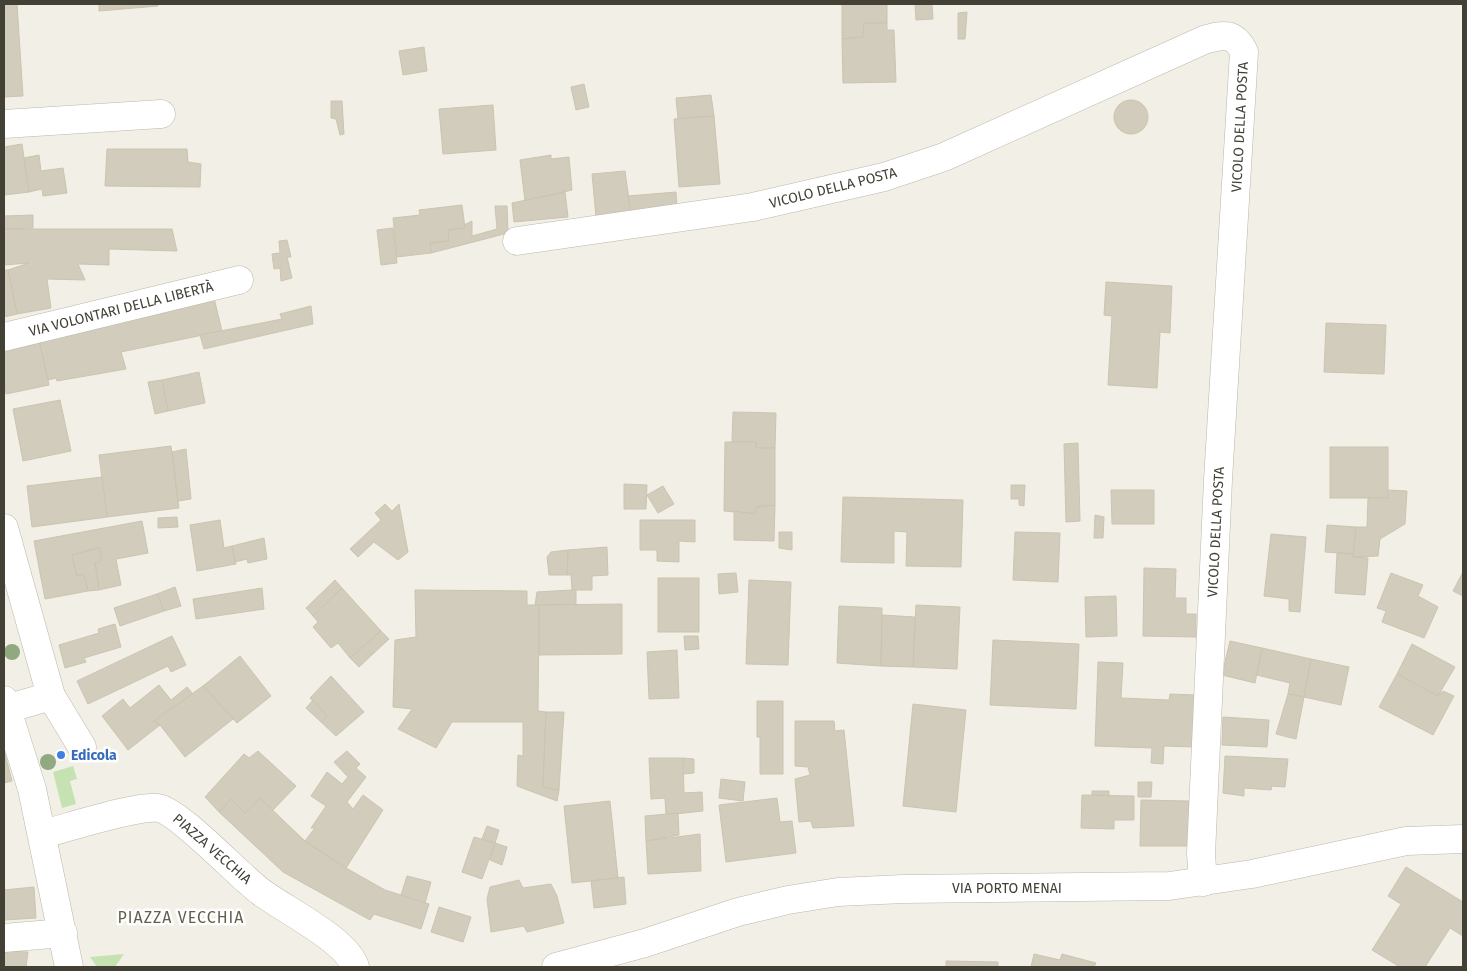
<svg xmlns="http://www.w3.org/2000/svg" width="1467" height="971" font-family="'Fira Sans',sans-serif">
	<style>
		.green { fill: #c7e2b2 }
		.building { fill: #d2ccbc; stroke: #ccc4b0 }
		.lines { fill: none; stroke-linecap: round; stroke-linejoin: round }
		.minor-casing { stroke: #bcb8a9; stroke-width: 29 }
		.minor { stroke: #fff; stroke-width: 28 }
		.tree { fill: #90a981 }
		.shop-dot { fill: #3f7fe0; stroke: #fff; stroke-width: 2 }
		.labels { text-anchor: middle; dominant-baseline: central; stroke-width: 5; stroke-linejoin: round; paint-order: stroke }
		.street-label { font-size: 14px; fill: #434036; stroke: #fff }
		.shop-label { font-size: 14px; font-weight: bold; fill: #366cbe; stroke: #fff; text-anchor: start }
		.quarter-label { font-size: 16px; letter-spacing: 1px; fill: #655f4e; stroke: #fff }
	</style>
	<rect width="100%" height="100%" fill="#f1efe6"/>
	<g class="green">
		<polygon points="73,766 77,779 70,781 76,804 62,808 53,772"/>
		<polygon points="124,954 115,967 97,967 90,957"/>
	</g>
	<g class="building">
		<polygon points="4,4 17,4 23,96 4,97"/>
		<polygon points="99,4 158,4 158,6 99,11"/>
		<polygon points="842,4 887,4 887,23 864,23 863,37 842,39"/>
		<polygon points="915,4 932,4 933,19 916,20"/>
		<polygon points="967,12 965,39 958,39 958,13"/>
		<polygon points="864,23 887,23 887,30 894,30 896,82 843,83 842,39 863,37"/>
		<polygon points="424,47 427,71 403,75 399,51"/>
		<polygon points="584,84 589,107 576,110 571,87"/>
		<polygon points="711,95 714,116 678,119 676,98"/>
		<circle cx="1131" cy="117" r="17"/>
		<polygon points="331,101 342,101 344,134 340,135 336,119 331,118"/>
		<polygon points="493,105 496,150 443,154 439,109"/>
		<polygon points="714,116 720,184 679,187 674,119"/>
		<polygon points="22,144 29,192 4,195 4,147"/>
		<polygon points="107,149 187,149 188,162 201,164 200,187 105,186"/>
		<polygon points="39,155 41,171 63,168 67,193 43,196 42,189 29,192 24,158"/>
		<polygon points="551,155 551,159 569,157 572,190 525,201 520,160"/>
		<polygon points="625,171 631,214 596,217 592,174"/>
		<polygon points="565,192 568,217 514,222 512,203"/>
		<polygon points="676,192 677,210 631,214 628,196"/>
		<polygon points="462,205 465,228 448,230 449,241 430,243 431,253 397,257 393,218 420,215 419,210"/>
		<polygon points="495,206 507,206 508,233 431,253 430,243 449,241 448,230 465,228 464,225 472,221 472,236 497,229"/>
		<polygon points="33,215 33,228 4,229 4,216"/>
		<polygon points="393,228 397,263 381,265 377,230"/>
		<polygon points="4,229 172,229 177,251 109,249 109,265 78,264 85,280 47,279 51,308 17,314 8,270 29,263 4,265"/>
		<polygon points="287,240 291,257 287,257 292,278 281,281 280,268 274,269 272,254 280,253 279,241"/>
		<polygon points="4,270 8,270 17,314 4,317"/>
		<polygon points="1106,282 1172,286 1170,333 1160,332 1157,388 1108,385 1112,316 1104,315"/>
		<polygon points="213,294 222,331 121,352 126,369 57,381 56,378 48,380 39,340"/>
		<polygon points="311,306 313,324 204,349 200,335 282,319 280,314"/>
		<polygon points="1326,323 1386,325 1384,374 1324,372"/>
		<polygon points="37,331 49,385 6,394 4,383 4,339"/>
		<polygon points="199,372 205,403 168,411 162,380"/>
		<polygon points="162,380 168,411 155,414 148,382"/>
		<polygon points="60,400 71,451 23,461 13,409"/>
		<polygon points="733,412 776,413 775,448 756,448 756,442 732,442"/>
		<polygon points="725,442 756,442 756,448 775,448 775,505 756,507 755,514 724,511"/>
		<polygon points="1078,443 1080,521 1066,522 1064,444"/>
		<polygon points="171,446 179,508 107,517 99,455"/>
		<rect x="1330" y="447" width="58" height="51"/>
		<polygon points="186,449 191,499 178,501 172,452"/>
		<polygon points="102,477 107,517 32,527 27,486"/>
		<polygon points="624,484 647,485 646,509 624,509"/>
		<polygon points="1011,485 1025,485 1024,506 1019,505 1019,499 1011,499"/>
		<polygon points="663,486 674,504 658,513 647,495"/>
		<polygon points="1111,490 1154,490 1154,524 1112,524"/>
		<polygon points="1387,490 1407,491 1405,524 1380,539 1378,556 1353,557 1356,527 1367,527 1368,498 1388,498"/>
		<polygon points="843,497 963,500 961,567 906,566 907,532 894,531 894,563 841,562"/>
		<polygon points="385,504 392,511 399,504 408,552 398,560 374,542 358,557 350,549 381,520 375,513"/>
		<polygon points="775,505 774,541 734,540 734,511 755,514 756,507"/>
		<polygon points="1095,515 1104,517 1103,538 1094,538"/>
		<polygon points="177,517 178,527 158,528 158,518"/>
		<polygon points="220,520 224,548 232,546 236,564 197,571 190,525"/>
		<polygon points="640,520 695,520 695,542 679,541 679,562 657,561 657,550 640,550"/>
		<polygon points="142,521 148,553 116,559 121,585 99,590 95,563 101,561 100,548 97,548 72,555 77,576 84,574 88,591 45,599 34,541"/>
		<polygon points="1327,525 1356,527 1353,554 1325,552"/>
		<polygon points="779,532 792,532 792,550 779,548"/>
		<polygon points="1015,532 1060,533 1058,582 1013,580"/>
		<polygon points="1271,534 1306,537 1300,612 1289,611 1289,599 1264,596"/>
		<polygon points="264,538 267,559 248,563 247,559 235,562 232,546"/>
		<polygon points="607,547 608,575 592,576 592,590 572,590 571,575 567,575 568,550"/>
		<polygon points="100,548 101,561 95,563 99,590 88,591 84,574 77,576 72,555"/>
		<polygon points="568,550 567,575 549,575 547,557 551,552"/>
		<polygon points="1337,553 1353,554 1353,557 1368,558 1365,595 1335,593"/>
		<polygon points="1144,568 1176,569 1175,598 1186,598 1186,614 1196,614 1196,637 1143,636"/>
		<polygon points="1463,572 1463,596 1453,591"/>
		<polygon points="736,573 738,592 719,594 718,574"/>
		<polygon points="1391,573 1423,585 1418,596 1438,607 1424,638 1382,622 1386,611 1377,608"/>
		<rect x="658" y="578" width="41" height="54"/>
		<polygon points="335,580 342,588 313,616 306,608"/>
		<polygon points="749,580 791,582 788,665 746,664"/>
		<polygon points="175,587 181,606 164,611 157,594"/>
		<polygon points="262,588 264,609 196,619 193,599"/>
		<polygon points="342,588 381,631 350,658 338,643 331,648 313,627 318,622 313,616"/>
		<polygon points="415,590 527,591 527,605 539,605 538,711 546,712 543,787 559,790 557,801 517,786 518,755 523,756 523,722 452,722 436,748 398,729 412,709 393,707 395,640 416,637"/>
		<polygon points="572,590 576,590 576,605 535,605 537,592"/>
		<polygon points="157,594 164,611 120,626 114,608"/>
		<polygon points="1116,596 1117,636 1086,637 1085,597"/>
		<polygon points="622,604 622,654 539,655 539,605"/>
		<polygon points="916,605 960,607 957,669 913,667"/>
		<polygon points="839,606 882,608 881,666 837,663"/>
		<polygon points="882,615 915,617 913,667 881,666"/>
		<polygon points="115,624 121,647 84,658 86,662 65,668 59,645 99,633 98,629"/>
		<polygon points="381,631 389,639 359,667 350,658"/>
		<polygon points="172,636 186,665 171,672 168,666 88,704 77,681"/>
		<polygon points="684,636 698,636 699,649 685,650"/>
		<polygon points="993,640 1079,644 1076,709 990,705"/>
		<polygon points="1230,641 1262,648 1255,683 1222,675"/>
		<polygon points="1412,644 1455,667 1438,696 1397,674"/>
		<polygon points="1262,648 1311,659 1304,697 1288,694 1290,683 1257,675"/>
		<polygon points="677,650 679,698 649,699 647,652"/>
		<polygon points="240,656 271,696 237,723 203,686"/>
		<polygon points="1311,659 1349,667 1341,705 1304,697"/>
		<polygon points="1098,662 1123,663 1121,698 1169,700 1170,694 1196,695 1194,747 1164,746 1163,764 1151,763 1152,748 1095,746"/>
		<polygon points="1397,674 1438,696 1443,691 1454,696 1433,735 1379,707"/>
		<polygon points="331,676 364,712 336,736 321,722 327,716 310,698"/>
		<polygon points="159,685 171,700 187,687 193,694 154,721 160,725 128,750 102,716 123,699 130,708"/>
		<polygon points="203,686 233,719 185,757 160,725 154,721"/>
		<polygon points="1288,694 1304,697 1296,739 1276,734"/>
		<polygon points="313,700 327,716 321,722 306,708"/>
		<polygon points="757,701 783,701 783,774 760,774 760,737 757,737"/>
		<polygon points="913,704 966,710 956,812 903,806"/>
		<polygon points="546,712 564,712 559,790 543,787"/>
		<polygon points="1223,717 1269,720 1267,747 1222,745"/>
		<polygon points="795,721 834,721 835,731 844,730 854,826 813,828 811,821 799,822 795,779 810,775 808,767 795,766"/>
		<polygon points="4,733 9,748 4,750 12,781 4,783"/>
		<polygon points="258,751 296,786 272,811 260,798 245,813 231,799 219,812 205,797 244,754 249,758"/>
		<polygon points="347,751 360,764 356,768 366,777 347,802 353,809 363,795 383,810 346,868 305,841 315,828 311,828 326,806 311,796 327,772 342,784 348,777 334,762"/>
		<polygon points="1225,756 1288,759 1285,787 1272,786 1271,790 1244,788 1244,796 1223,793"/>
		<polygon points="649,758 683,758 684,793 702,792 703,811 666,815 665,798 651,799"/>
		<polygon points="683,758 694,759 694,773 683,774"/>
		<polygon points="721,779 745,782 743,801 719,798"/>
		<polygon points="1138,782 1152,782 1151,797 1138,797"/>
		<polygon points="1092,791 1109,791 1109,796 1092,795"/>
		<polygon points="1082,795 1134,796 1134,820 1114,820 1114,829 1081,828"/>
		<polygon points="260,798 307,843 346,868 385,890 429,904 421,929 374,914 370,920 283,872 219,812 231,799 245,813"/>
		<polygon points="777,798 780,822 792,821 796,853 726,862 719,805"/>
		<polygon points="1141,800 1189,801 1189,846 1140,846"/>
		<polygon points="610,801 618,878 572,883 564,806"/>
		<polygon points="678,813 679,835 646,841 645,816"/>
		<polygon points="487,826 499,830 495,843 482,839"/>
		<polygon points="700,834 701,871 648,874 646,841"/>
		<polygon points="474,837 495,843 482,879 462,872"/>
		<polygon points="495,843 507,847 502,865 490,860"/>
		<polygon points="1406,867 1463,902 1463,936 1450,928 1425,967 1400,967 1372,950 1401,904 1388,896"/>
		<polygon points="407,876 431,882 425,903 401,895"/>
		<polygon points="624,877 626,904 594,908 591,881"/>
		<polygon points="519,880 523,888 551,884 557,896 564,923 527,932 524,926 491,932 487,899 490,887"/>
		<polygon points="34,887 36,918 4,920 4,890"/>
		<polygon points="439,907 471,917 463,942 431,932"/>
		<polygon points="4,951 28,952 26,967 4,967"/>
		<polygon points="1034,954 1060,960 1062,954 1096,963 1094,967 1031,967"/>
		<polygon points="946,961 998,962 998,967 946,967"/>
	</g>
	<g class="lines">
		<g class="minor-casing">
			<g id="minor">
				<polyline points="4,124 161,114"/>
				<path d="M 517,241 L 753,207 L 884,177 L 944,157 L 1204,40 C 1224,34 1234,32 1244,52 L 1218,480 L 1201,854 L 1203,882"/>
				<polyline points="4,337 239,280"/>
				<polyline points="4,528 51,696 6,709"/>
				<polyline points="51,696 82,747"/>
				<polyline points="4,700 32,789 69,967"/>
				<path d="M 43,834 C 67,828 137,805 158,808 C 179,811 239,876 261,892 C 285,910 347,940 355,967"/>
				<polyline points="4,938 63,933"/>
				<polyline points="556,967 645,943 738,912 788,900 838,892 903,889 1169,886 1252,874 1406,841 1463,839"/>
			</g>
		</g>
		<use href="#minor" class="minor"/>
	</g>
	<g class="tree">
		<circle cx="12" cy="652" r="8"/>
		<circle cx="48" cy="762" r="8"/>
	</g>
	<circle class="shop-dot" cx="61" cy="755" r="5"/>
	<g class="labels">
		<g class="street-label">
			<text transform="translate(1240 127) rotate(-87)">VICOLO DELLA POSTA</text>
			<text transform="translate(833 188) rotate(-14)">VICOLO DELLA POSTA</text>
			<text transform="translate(121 309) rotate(-14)">VIA VOLONTARI DELLA LIBERTÀ</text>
			<text transform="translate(1216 532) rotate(-87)">VICOLO DELLA POSTA</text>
			<text transform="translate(212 849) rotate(41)">PIAZZA VECCHIA</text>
			<text x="1007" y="888">VIA PORTO MENAI</text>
		</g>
		<g class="shop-label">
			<text x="71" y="755">Edicola</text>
		</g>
		<g class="quarter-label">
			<text x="181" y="917">PIAZZA VECCHIA</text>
		</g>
	</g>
	<rect width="1467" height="971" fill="none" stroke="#434036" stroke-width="10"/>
</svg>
